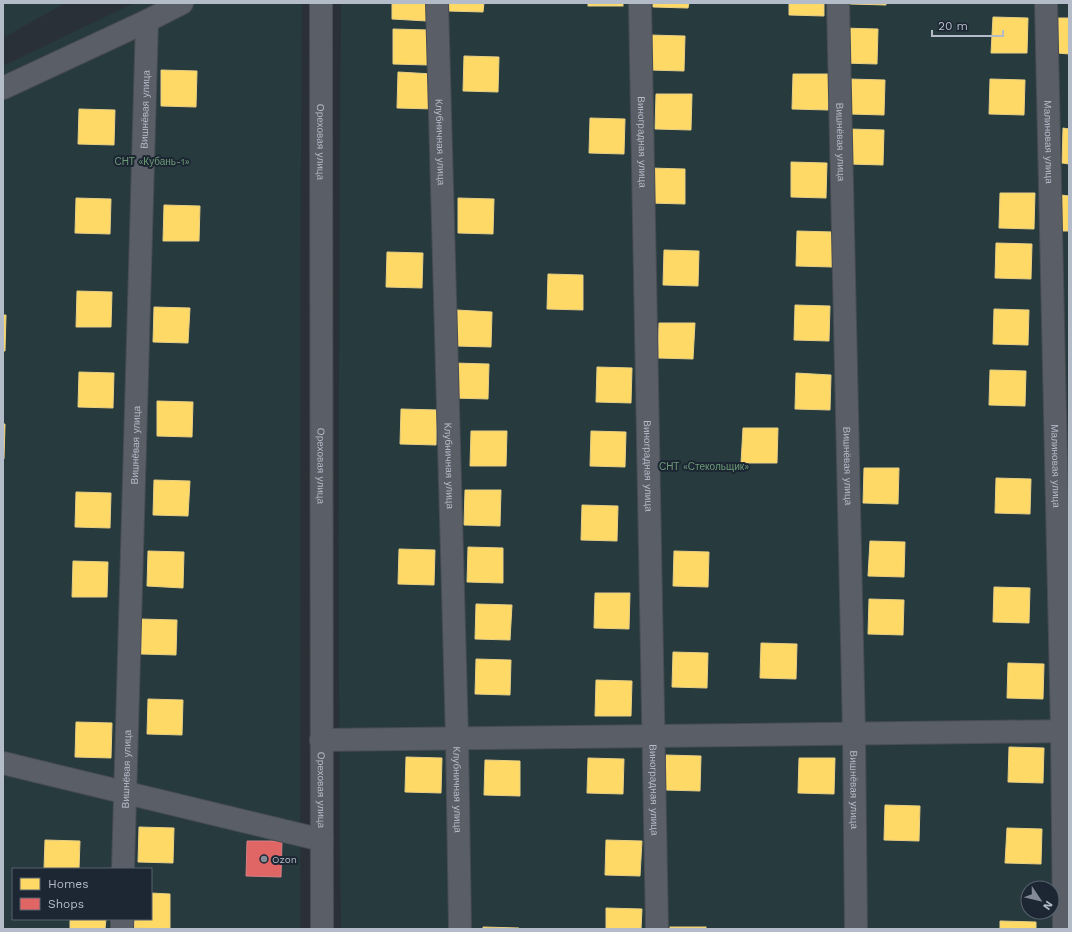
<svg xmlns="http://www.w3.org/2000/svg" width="1072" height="932" font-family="'Work Sans',sans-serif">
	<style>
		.green { fill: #273a3e; fill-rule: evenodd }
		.homes { fill: #ffd966; stroke: #e8d084 }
		.shops { fill: #e06666; stroke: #d38084 }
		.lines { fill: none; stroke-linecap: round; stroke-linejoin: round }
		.minor-casing { stroke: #484c53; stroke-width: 24 }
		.minor { stroke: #5a5e66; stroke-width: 22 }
		.poi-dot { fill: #848b96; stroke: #1d2633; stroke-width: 1.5 }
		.labels { text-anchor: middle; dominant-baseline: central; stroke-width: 4; stroke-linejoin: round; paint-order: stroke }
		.street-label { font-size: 10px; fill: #b4bcc9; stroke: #1d2633 }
		.park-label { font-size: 10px; fill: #6b9a76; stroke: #1d2633 }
		.poi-label { font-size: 10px; fill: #b4bcc9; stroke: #1d2633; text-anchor: start }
	</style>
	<rect width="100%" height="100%" fill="#2a3038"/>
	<g class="green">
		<polygon points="3,3 65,3 3,38"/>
		<path d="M 134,3 L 302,3 L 300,310 L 300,929 L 3,929 L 3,66 ZM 13,869 L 151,869 L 151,919 L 13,919 Z"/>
		<path d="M 341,3 L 1069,3 L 1069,929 L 341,929 C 337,620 339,312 341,3 ZM 1028,888 L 1052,888 L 1052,912 L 1028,912 Z"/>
	</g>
	<g class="homes">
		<polygon points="392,3 428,3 427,21 392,19"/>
		<polygon points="448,3 484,3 483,12 448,11"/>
		<rect x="588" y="3" width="35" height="3"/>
		<polygon points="653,3 689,3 688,8 653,7"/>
		<polygon points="789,3 824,3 824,16 789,15"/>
		<polygon points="850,3 886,3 886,5 850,4"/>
		<polygon points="993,17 1028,18 1027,53 991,53"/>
		<polygon points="1058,18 1069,18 1069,54 1057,53"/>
		<polygon points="842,28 878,29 877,64 842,63"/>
		<polygon points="393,29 429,30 428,65 393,64"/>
		<polygon points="650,35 685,36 684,71 649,70"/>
		<polygon points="464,56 499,57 498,92 463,91"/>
		<polygon points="161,70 197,71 196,107 161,106"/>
		<polygon points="398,72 433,74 433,109 397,108"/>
		<polygon points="793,74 829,74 828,110 792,109"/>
		<polygon points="849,79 885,80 884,115 849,114"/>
		<polygon points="990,79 1025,80 1024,115 989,114"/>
		<polygon points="656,94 692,94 691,130 655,129"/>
		<polygon points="79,109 115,110 114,145 78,144"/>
		<polygon points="590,118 625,119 624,154 589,153"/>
		<polygon points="1063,128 1069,129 1069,164 1062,163"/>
		<polygon points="849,129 884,130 883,165 848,164"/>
		<polygon points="791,162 827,163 826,198 791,197"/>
		<polygon points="650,168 685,169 685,204 649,203"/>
		<polygon points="1000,193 1035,193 1034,229 999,228"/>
		<polygon points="1061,195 1069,196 1069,231 1060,231"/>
		<polygon points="76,198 111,199 110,234 75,233"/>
		<polygon points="458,198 494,199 493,234 458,233"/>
		<polygon points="164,205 200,206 199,241 163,241"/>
		<polygon points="797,231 833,232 832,267 796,266"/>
		<polygon points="996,243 1032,244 1031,279 995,278"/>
		<polygon points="664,250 699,251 698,286 663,285"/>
		<polygon points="387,252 423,253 422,288 386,287"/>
		<polygon points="548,274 583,275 583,310 547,309"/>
		<polygon points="77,291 112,292 111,327 76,327"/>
		<polygon points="795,305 830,306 829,341 794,340"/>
		<polygon points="154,307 190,308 188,343 153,342"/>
		<polygon points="994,309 1029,310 1028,345 993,344"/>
		<polygon points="457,310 492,312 491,347 456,346"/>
		<polygon points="3,315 6,315 5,351 3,351"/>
		<polygon points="659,323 695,323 693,359 658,358"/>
		<polygon points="454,363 489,364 488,399 453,398"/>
		<polygon points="597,367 632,368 631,403 596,402"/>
		<polygon points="990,370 1026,371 1025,406 989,405"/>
		<polygon points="79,372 114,373 113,408 78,407"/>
		<polygon points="796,373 831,375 830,410 795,409"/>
		<polygon points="157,401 193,402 192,437 157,436"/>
		<polygon points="401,409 437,410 436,445 400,444"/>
		<polygon points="3,424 5,424 4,459 3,459"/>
		<polygon points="743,428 778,428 777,463 741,463"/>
		<polygon points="471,431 507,431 506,466 470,466"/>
		<polygon points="591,431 626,432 625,467 590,466"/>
		<polygon points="864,468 899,468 898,504 863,503"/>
		<polygon points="996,478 1031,479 1030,514 995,513"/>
		<polygon points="154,480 190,481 188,516 153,515"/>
		<polygon points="465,490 501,490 500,526 464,525"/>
		<polygon points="76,492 111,493 110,528 75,527"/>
		<polygon points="582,505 618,506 617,541 581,540"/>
		<polygon points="870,541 905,542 904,577 868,576"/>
		<polygon points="468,547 503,548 503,583 467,582"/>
		<polygon points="399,549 435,550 434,585 398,584"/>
		<polygon points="148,551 184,552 183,588 147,586"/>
		<polygon points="674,551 709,552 708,587 673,586"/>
		<polygon points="73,561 108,562 107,597 72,597"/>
		<polygon points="994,587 1030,588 1029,623 993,622"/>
		<polygon points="595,593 630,593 629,629 594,628"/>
		<polygon points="869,599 904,600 903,635 868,634"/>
		<polygon points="476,604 512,605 510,640 475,639"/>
		<polygon points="141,619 177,620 176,655 141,654"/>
		<polygon points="761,643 797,644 796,679 760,678"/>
		<polygon points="673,652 708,653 707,688 672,687"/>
		<polygon points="476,659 511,660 510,695 475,694"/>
		<polygon points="1008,663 1044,664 1043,699 1007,698"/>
		<polygon points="596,680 632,681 631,716 595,716"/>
		<polygon points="148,699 183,700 182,735 147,734"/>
		<polygon points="76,722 112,723 111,758 75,757"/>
		<polygon points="1009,747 1044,748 1043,783 1008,782"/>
		<polygon points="666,755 701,756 700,791 665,790"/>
		<polygon points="406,757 442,758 441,793 405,792"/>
		<polygon points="588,758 624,759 623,794 587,793"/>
		<polygon points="799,758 835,758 834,794 798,793"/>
		<polygon points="485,760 520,761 520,796 484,795"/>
		<polygon points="885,805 920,806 919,841 884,840"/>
		<polygon points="139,827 174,828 173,863 138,862"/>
		<polygon points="1007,828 1042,829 1041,864 1005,863"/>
		<polygon points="45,840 80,841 79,869 44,869"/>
		<polygon points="606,840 642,841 640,876 605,875"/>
		<polygon points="151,893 170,894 170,929 134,928 135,919 151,919"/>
		<polygon points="606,908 642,909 641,929 606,929"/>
		<polygon points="70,919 106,919 105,929 70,929"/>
		<polygon points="1000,921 1036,922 1036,929 1000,929"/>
		<polygon points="483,927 519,928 519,929 483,929"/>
		<rect x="670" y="927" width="36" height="2"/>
	</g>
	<polygon class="shops" points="247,841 282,841 281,877 246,876"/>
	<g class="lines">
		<g class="minor-casing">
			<g id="minor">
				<path id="s1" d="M 321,3 L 322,929"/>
				<path id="s2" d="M 437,3 L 457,738 L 460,929"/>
				<path id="s3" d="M 640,3 L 657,929"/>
				<path id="s4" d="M 838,3 L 854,733 L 856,929"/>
				<path id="s5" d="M 1046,3 L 1062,731 L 1064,929"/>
				<polyline points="3,88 147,21 182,3"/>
				<polyline points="321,740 1069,731"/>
				<polyline points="3,763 322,840"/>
				<path id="s6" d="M 123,869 L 147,21"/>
				<polyline points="122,929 122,919"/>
			</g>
		</g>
		<use href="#minor" class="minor"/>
	</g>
	<circle class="poi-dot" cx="264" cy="859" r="4"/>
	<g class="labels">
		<g class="street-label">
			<text stroke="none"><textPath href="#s6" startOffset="760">Вишнёвая улица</textPath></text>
			<text stroke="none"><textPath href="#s1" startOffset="139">Ореховая улица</textPath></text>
			<text stroke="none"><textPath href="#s2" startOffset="139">Клубничная улица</textPath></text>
			<text stroke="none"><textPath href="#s3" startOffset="139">Виноградная улица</textPath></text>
			<text stroke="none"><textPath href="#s4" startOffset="139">Вишнёвая улица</textPath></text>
			<text stroke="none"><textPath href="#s5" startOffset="139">Малиновая улица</textPath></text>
			<text stroke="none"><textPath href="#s6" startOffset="424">Вишнёвая улица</textPath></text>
			<text stroke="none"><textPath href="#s1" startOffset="463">Ореховая улица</textPath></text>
			<text stroke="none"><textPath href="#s2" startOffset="463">Клубничная улица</textPath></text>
			<text stroke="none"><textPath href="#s3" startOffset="463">Виноградная улица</textPath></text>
			<text stroke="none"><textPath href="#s4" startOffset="463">Вишнёвая улица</textPath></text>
			<text stroke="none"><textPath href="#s5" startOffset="463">Малиновая улица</textPath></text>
			<text stroke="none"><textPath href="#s6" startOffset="100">Вишнёвая улица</textPath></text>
			<text stroke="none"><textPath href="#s1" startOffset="787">Ореховая улица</textPath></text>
			<text stroke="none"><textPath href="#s2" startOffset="787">Клубничная улица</textPath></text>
			<text stroke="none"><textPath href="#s3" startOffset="787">Виноградная улица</textPath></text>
			<text stroke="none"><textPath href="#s4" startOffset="787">Вишнёвая улица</textPath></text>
		</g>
		<g class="park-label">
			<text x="152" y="161">СНТ «Кубань-1»</text>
			<text x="704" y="466">СНТ «Стекольщик»</text>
		</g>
		<g class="poi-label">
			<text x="272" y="859">Ozon</text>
		</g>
	</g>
	<rect width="1072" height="932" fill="none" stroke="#b4bcc9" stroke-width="8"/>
	<rect x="12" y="868" width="140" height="52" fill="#1d2633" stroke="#59626f"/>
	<rect x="20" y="878" width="20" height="12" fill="#ffd966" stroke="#59626f"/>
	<text x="48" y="888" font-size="12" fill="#b4bcc9">Homes</text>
	<rect x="20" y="898" width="20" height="12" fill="#e06666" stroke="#59626f"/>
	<text x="48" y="908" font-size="12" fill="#b4bcc9">Shops</text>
	<g transform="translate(1040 900) rotate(125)"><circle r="19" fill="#1d2633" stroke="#59626f"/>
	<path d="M0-3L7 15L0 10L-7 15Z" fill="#848b96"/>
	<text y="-6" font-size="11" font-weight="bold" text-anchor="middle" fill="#b4bcc9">N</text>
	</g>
	<path d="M932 30v6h71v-6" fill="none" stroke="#b4bcc9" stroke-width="2"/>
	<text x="938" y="30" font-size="12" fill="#b4bcc9" stroke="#1d2633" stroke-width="3" paint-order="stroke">20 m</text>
</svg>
